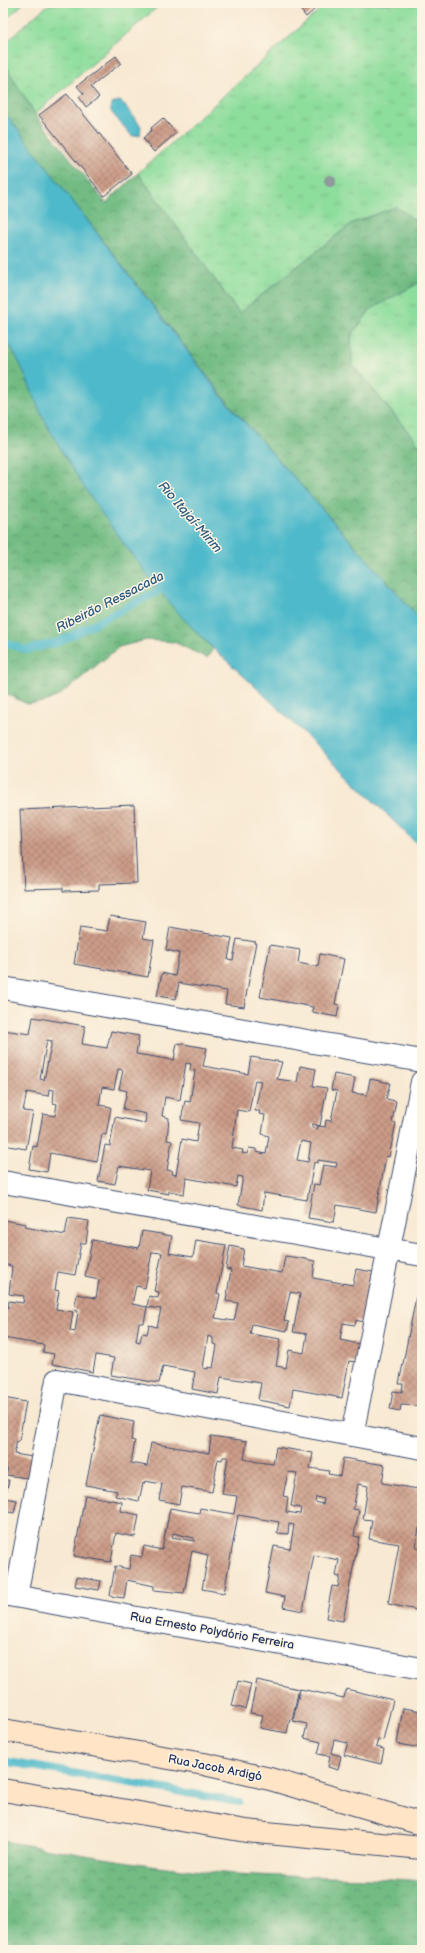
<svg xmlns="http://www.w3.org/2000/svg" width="425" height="1953" font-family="'Balsamiq Sans',sans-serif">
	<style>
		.grass { fill: url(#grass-tufts); stroke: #54867d }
		.forest { fill: url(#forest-crowns); stroke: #467671 }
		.water { fill: #4eb9ca; stroke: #347494 }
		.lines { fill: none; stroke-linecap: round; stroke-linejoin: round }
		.stream { stroke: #4eb9ca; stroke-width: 8 }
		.building { fill: url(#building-cross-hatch); fill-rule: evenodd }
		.minor-casing { stroke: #3c4b6f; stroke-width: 24 }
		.secondary-casing { stroke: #3c4b6f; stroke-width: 24 }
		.minor { stroke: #fff; stroke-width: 22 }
		.secondary { stroke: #ffe4c6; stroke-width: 22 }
		.tree { fill: #8e9a9b }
		.labels { text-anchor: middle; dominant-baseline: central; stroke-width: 3; stroke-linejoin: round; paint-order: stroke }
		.street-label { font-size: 12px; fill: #1b2f5e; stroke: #fcf5e5 }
		.water-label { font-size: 13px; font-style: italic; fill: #2a587e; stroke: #fcf5e5 }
	</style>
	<defs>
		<pattern id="grass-tufts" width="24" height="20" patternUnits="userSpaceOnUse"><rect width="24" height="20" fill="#8ddd9c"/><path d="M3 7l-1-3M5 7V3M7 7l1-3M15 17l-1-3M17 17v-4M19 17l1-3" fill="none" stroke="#79be89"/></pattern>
		<pattern id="forest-crowns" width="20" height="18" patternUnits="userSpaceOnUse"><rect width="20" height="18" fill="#72bc84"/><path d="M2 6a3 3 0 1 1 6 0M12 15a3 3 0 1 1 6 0" fill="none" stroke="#5d996f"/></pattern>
		<pattern id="building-cross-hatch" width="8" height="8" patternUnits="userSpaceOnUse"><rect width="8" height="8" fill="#cc9c88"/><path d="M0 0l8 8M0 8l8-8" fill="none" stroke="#a58072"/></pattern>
	</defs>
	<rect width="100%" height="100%" fill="#fcf5e5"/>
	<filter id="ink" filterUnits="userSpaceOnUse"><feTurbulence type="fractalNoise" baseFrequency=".025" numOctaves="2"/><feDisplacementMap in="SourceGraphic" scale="8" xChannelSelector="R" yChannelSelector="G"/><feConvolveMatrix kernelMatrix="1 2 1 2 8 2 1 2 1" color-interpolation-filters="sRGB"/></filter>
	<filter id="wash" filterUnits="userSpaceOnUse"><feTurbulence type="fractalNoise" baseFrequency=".012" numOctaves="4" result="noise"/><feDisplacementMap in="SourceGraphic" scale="16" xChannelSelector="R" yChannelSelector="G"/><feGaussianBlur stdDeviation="0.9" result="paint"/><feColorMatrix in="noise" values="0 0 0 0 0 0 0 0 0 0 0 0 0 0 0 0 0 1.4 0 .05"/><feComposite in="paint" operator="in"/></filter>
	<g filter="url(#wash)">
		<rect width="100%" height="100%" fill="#f8e9d2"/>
		<g class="grass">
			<polygon points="3,3 24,3 3,22"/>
			<path d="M 50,3 L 162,3 L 35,114 C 27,101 0,63 3,49 C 8,37 39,13 50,3 Z"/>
			<polygon points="327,3 422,4 422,225 396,207 352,223 239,313 138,173"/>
			<polygon points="422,281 422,448 352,364 351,336 371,309"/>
		</g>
		<g class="forest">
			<polygon points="3,62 35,114 106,203 138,173 239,313 352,223 396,207 422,225 422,281 371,309 351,336 352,365 422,448 422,621 228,403 8,117 3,110"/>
			<path d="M 3,336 C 25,362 32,398 49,427 C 96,507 149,583 213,649 L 207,658 L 174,642 L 146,640 L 119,647 L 59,696 L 44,702 L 27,704 L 3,692 Z"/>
			<path d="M 3,1841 C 81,1854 158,1869 237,1874 C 299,1878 360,1876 422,1881 L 422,1947 L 412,1950 L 3,1950 Z"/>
		</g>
		<g class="water">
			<polygon points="118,101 122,102 141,126 140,135 132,136 112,113 110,108 112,104"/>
			<path d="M 3,110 L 223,398 L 422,621 L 422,849 C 369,797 317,745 263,694 C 227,660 189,629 159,590 C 118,537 77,482 46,423 C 31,394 23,361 3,336 Z"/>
		</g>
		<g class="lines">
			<g class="stream">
				<polyline points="3,642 27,650 59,642 168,586"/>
				<polyline points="3,1761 239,1802"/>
			</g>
		</g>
		<g id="blocks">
			<g class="building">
				<polygon points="299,3 321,3 306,17 297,5"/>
				<polygon points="116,56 121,63 91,87 99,97 86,107 79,97 84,94 77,86"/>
				<polygon points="67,94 132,174 104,196 39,115"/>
				<polygon points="163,118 176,133 154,152 143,138 152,130 151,128"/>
				<polygon points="134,805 137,883 99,884 99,890 63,891 63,888 24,889 20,810"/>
				<polygon points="110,916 146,922 143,938 154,940 148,977 74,964 80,927 107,931"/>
				<polygon points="170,927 232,938 228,959 233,960 237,939 256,942 244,1007 225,1004 227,991 179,983 176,999 157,996 162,973 175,976 179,953 166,950"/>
				<polygon points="270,945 300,950 298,963 318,967 320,954 344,959 335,1004 339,1005 337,1017 312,1012 313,1007 260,997"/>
				<path d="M 33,1017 L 85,1026 L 82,1044 L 107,1048 L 111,1031 L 139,1036 L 136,1054 L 174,1060 L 177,1043 L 207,1048 L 203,1066 L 248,1074 L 251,1057 L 282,1062 L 277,1079 L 297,1082 L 300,1066 L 316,1069 L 313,1086 L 327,1088 L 320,1126 L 312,1124 L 312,1128 L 317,1129 L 318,1126 L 325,1127 L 326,1120 L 331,1121 L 337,1091 L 331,1090 L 334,1074 L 355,1078 L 352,1093 L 367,1095 L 370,1079 L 390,1083 L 386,1099 L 396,1101 L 392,1122 L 396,1123 L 389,1157 L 386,1156 L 376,1212 L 337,1205 L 334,1222 L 308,1218 L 314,1184 L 319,1185 L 323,1165 L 336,1167 L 337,1163 L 318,1160 L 318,1163 L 314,1162 L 307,1200 L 264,1193 L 262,1210 L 238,1205 L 243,1177 L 238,1176 L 236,1187 L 186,1178 L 184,1194 L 169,1191 L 169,1194 L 147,1190 L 150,1171 L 119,1166 L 115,1184 L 98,1181 L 105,1145 L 110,1146 L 115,1117 L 145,1123 L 146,1114 L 123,1109 L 127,1091 L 119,1089 L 123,1070 L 118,1069 L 114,1089 L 102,1087 L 99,1105 L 111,1107 L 106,1135 L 102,1134 L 97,1162 L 50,1153 L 47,1172 L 29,1169 L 33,1146 L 37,1147 L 43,1114 L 55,1116 L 57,1104 L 53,1103 L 54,1090 L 49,1089 L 48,1096 L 27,1092 L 23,1111 L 33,1112 L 26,1149 L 3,1145 L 3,1094 L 5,1094 L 6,1088 L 3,1088 L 3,1030 L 30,1034 ZM 47,1040 L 52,1041 L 44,1080 L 40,1079 ZM 186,1063 L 191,1064 L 190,1070 L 195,1071 L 190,1102 L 185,1101 L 181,1120 L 199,1123 L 196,1142 L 182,1139 L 176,1175 L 172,1174 L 173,1171 L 167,1170 L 172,1141 L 167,1140 L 169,1118 L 162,1116 L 165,1097 L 180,1100 ZM 255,1080 L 261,1081 L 255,1111 L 260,1111 L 259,1114 L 265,1115 L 262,1134 L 269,1136 L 266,1154 L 256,1152 L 256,1149 L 249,1148 L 247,1154 L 242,1153 L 243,1150 L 232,1148 L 237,1110 L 249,1112 ZM 301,1141 L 311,1143 L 308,1162 L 297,1160 Z"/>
				<path d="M 68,1218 L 89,1221 L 86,1243 L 81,1243 L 75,1275 L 58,1272 L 55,1290 L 59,1291 L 56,1309 L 73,1312 L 70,1331 L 75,1332 L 78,1311 L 74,1310 L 77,1294 L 96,1298 L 99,1280 L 85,1277 L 92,1240 L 139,1248 L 142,1231 L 161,1234 L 172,1236 L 169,1253 L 193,1257 L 196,1240 L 226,1245 L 217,1293 L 220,1294 L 215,1318 L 234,1321 L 238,1303 L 226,1301 L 231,1270 L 226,1269 L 230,1246 L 244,1249 L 241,1266 L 282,1273 L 285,1256 L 300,1258 L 315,1261 L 313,1278 L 353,1285 L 356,1269 L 373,1272 L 363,1322 L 356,1320 L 355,1325 L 343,1323 L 340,1340 L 359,1344 L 356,1362 L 349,1361 L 342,1398 L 293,1389 L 290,1406 L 258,1400 L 261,1383 L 221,1377 L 218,1394 L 192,1389 L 195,1372 L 163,1366 L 159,1383 L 111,1375 L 114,1358 L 96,1355 L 93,1372 L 52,1364 L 54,1354 L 43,1352 L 44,1345 L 3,1338 L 3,1307 L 8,1308 L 9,1301 L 23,1303 L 24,1296 L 9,1294 L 12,1266 L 3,1264 L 3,1220 L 26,1224 L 25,1227 L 65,1235 ZM 152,1252 L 162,1253 L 154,1291 L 159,1292 L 158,1298 L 149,1296 L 147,1307 L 161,1309 L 157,1327 L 149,1325 L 147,1334 L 142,1333 L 140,1342 L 136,1341 L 139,1323 L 144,1323 L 147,1307 L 132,1304 L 136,1286 L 145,1288 ZM 290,1292 L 300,1294 L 293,1332 L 307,1334 L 304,1353 L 289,1350 L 286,1368 L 276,1366 L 281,1339 L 250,1334 L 252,1324 L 287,1331 L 289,1322 L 284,1321 ZM 208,1336 L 213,1338 L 213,1344 L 217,1345 L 213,1368 L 208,1367 L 208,1369 L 203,1368 Z"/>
				<polygon points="416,1297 422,1298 422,1406 401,1405 400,1411 390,1409 393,1391 402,1392 403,1384 399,1384"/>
				<polygon points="3,1398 26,1402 19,1441 17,1441 14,1454 32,1457 27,1478 6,1475 8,1469 3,1469"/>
				<path d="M 100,1415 L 134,1422 L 131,1440 L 135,1441 L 131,1463 L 147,1466 L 151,1443 L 209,1453 L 211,1436 L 247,1441 L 244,1459 L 258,1462 L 273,1464 L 276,1447 L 313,1453 L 310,1468 L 329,1471 L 328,1474 L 340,1476 L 343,1458 L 385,1465 L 382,1483 L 418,1489 L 422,1470 L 422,1528 L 419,1528 L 416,1547 L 422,1548 L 422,1611 L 388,1604 L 399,1544 L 369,1539 L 372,1520 L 363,1519 L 368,1486 L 358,1484 L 353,1509 L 359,1510 L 354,1536 L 359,1537 L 343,1621 L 326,1618 L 332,1586 L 338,1587 L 340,1577 L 336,1576 L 339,1560 L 314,1555 L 303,1611 L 283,1607 L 285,1597 L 265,1593 L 274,1546 L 290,1549 L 294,1525 L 289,1524 L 288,1534 L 277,1533 L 279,1522 L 238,1515 L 224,1593 L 202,1589 L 208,1555 L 192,1551 L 184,1593 L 154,1590 L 154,1586 L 127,1580 L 124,1598 L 110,1596 L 115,1566 L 129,1569 L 131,1555 L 142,1557 L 144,1546 L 162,1550 L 170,1508 L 199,1513 L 200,1508 L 234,1514 L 237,1496 L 222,1494 L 228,1457 L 223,1457 L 222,1460 L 218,1459 L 212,1492 L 182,1487 L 179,1504 L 159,1500 L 162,1484 L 145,1481 L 144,1484 L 143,1483 L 139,1501 L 115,1496 L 117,1491 L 86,1485 ZM 288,1472 L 297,1473 L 291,1506 L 301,1508 L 300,1514 L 286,1512 L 288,1497 L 283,1496 ZM 316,1497 L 324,1499 L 323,1504 L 315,1502 ZM 173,1533 L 194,1538 L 194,1541 L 172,1537 Z"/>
				<polygon points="3,1480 9,1480 5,1498 17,1500 14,1513 3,1511"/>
				<polygon points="85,1495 122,1502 121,1511 139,1515 135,1537 116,1533 111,1562 74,1556"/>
				<polygon points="77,1577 101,1581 99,1590 75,1586"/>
				<polygon points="257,1680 299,1689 292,1719 290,1719 287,1733 260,1728 263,1715 250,1713"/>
				<polygon points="238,1681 251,1684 245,1709 232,1706"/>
				<polygon points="300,1689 344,1698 346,1689 393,1700 383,1740 378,1739 376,1747 384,1749 381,1764 344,1755 348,1743 334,1740 331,1753 341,1756 338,1770 328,1767 330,1756 318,1754 321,1742 304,1738 307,1724 293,1721"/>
				<polygon points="403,1708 422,1711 422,1748 397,1744"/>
			</g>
		</g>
	</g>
	<g filter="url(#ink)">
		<use href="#blocks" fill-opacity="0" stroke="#3c4b6f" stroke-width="1"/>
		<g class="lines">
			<g class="minor-casing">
				<g id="minor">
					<polyline points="3,988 422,1061"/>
					<polyline points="3,1182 422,1255"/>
					<polyline points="352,1435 422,1082"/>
					<polyline points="3,1594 422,1669"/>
					<polyline points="16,1596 57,1380 422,1448"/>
				</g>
			</g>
			<g class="secondary-casing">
				<g id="secondary">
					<polyline points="3,1730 204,1764 270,1779 422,1824"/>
					<polyline points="3,1790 246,1831 422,1848"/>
				</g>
			</g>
			<use href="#minor" class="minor"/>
			<use href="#secondary" class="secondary"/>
		</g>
		<circle class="tree" cx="330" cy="181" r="6"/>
	</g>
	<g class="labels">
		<g class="street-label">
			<text transform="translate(212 1631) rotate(10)">Rua Ernesto Polydório Ferreira</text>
			<text transform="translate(215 1768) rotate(11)">Rua Jacob Ardigó</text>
		</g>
		<g class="water-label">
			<text transform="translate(190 517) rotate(49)">Rio Itajaí-Mirim</text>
			<text transform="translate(110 602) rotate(-27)">Ribeirão Ressacada</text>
		</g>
	</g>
	<rect width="425" height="1953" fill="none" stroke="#fcf5e5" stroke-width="16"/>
</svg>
